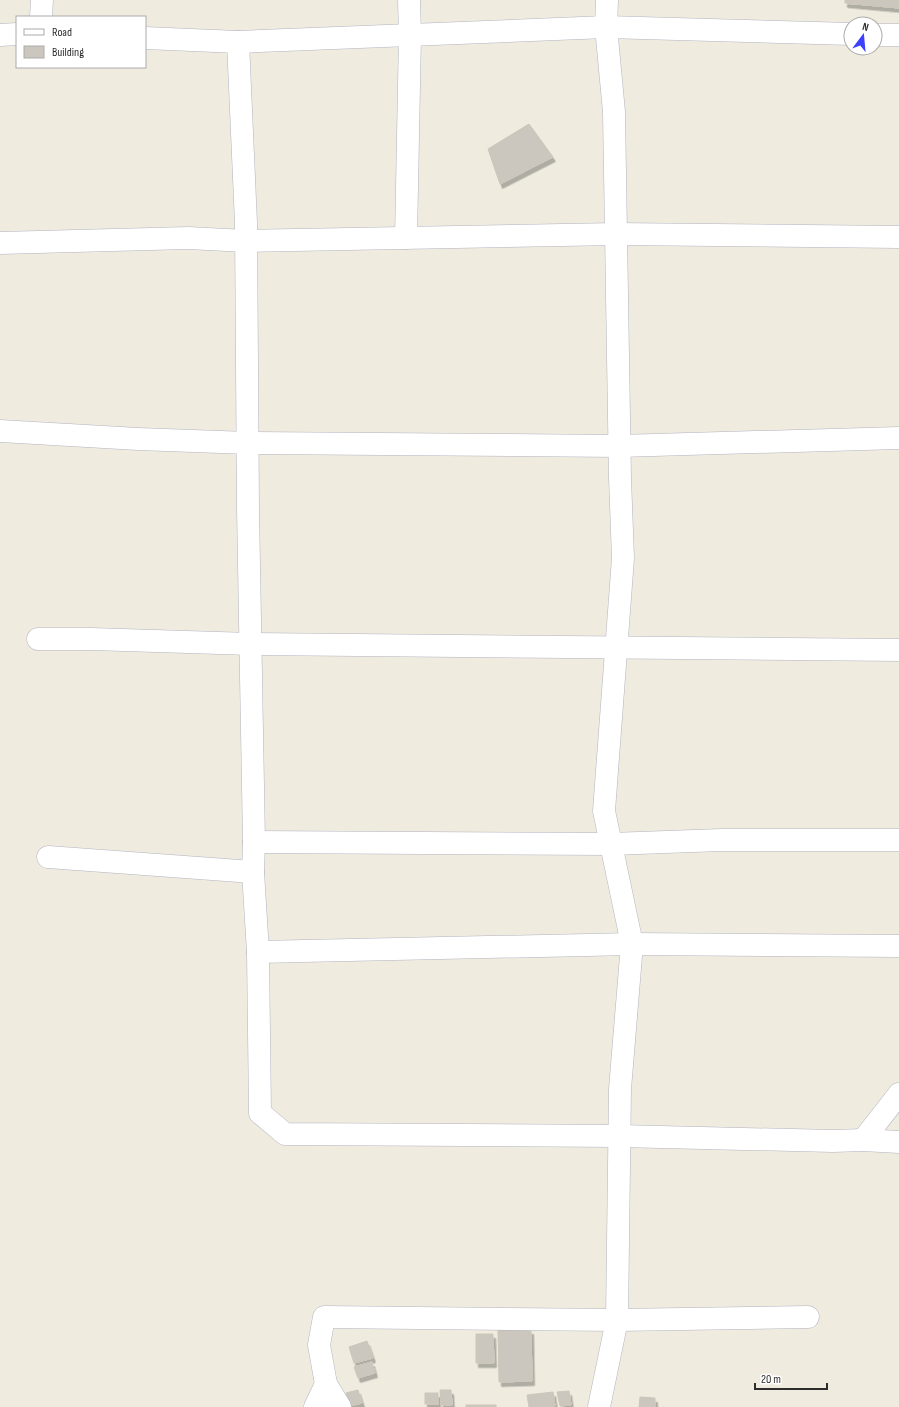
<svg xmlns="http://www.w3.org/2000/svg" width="899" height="1407" font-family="'Sofia Sans Condensed',sans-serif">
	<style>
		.building { fill: #cbc7be; stroke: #cbc7b8; filter: url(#shadow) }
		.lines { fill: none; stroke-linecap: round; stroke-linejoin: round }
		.minor-casing { stroke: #b3b3c1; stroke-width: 23 }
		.minor { stroke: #fff; stroke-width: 22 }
	</style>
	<defs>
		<filter id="shadow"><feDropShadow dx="2.5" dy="4.5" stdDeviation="0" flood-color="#0004"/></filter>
	</defs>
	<rect width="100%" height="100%" fill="#efebdf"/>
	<g class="building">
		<polygon points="845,0 899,0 899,8 845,3"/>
		<polygon points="529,124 553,157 500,184 488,149"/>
		<polygon points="498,1330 531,1330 532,1381 499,1382"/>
		<polygon points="476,1334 493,1334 494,1363 476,1363"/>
		<polygon points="367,1341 373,1358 354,1363 349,1347"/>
		<polygon points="372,1362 375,1373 358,1378 354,1367"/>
		<polygon points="358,1390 362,1403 350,1406 346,1393"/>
		<polygon points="440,1390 451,1390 452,1405 441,1405"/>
		<polygon points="569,1391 571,1405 560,1406 557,1392"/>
		<polygon points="553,1392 555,1406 529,1407 527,1395"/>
		<rect x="425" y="1393" width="13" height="11"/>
		<polygon points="640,1397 655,1398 655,1407 639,1407"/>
		<rect x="466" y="1405" width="30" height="2"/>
	</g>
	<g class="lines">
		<g class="minor-casing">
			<g id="minor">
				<polyline points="41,17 42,0"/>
				<polyline points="0,35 17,34"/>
				<polyline points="875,35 899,35"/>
				<polyline points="145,38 238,42 606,27 851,34"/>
				<polyline points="238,42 246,223 248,509 254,842 253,872 258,952 260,1113 285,1134 619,1136 833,1141 863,1140 899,1142"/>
				<polyline points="406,238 410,35 409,0"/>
				<polyline points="0,243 188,238 246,241 616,234 899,237"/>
				<polyline points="0,431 138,439 248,443 619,446 899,438"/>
				<polyline points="38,639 91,639 251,644 899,650"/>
				<polyline points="254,842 611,844 721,840 899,840"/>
				<polyline points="48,857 253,872"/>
				<polyline points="258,952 632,944 899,946"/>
				<polyline points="863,1140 899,1094"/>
				<polyline points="315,1407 326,1384"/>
				<polyline points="340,1407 326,1384 319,1345 324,1317 617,1320 808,1317"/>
				<polyline points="599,1407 617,1320 620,1089 632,944 604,811 623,558 620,478 614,112 606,27 607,0"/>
			</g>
		</g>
		<use href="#minor" class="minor"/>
	</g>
	<rect x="16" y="16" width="130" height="52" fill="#ffffff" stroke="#ababab"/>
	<rect x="24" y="29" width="20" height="6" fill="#ffffff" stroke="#ababab"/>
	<text x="52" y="36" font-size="12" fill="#2d2d2d">Road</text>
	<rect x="24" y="46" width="20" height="12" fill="#cbc7be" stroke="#ababab"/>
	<text x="52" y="56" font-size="12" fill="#2d2d2d">Building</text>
	<g transform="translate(863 36) rotate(16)"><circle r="19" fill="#ffffff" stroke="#ababab"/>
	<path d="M0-3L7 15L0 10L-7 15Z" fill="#3c41ff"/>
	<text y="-6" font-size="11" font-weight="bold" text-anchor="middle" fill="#2d2d2d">N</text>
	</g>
	<path d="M755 1383v6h72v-6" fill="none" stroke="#2d2d2d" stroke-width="2"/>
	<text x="761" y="1383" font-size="12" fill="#2d2d2d" stroke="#ffffff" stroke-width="3" paint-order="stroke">20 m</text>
</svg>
